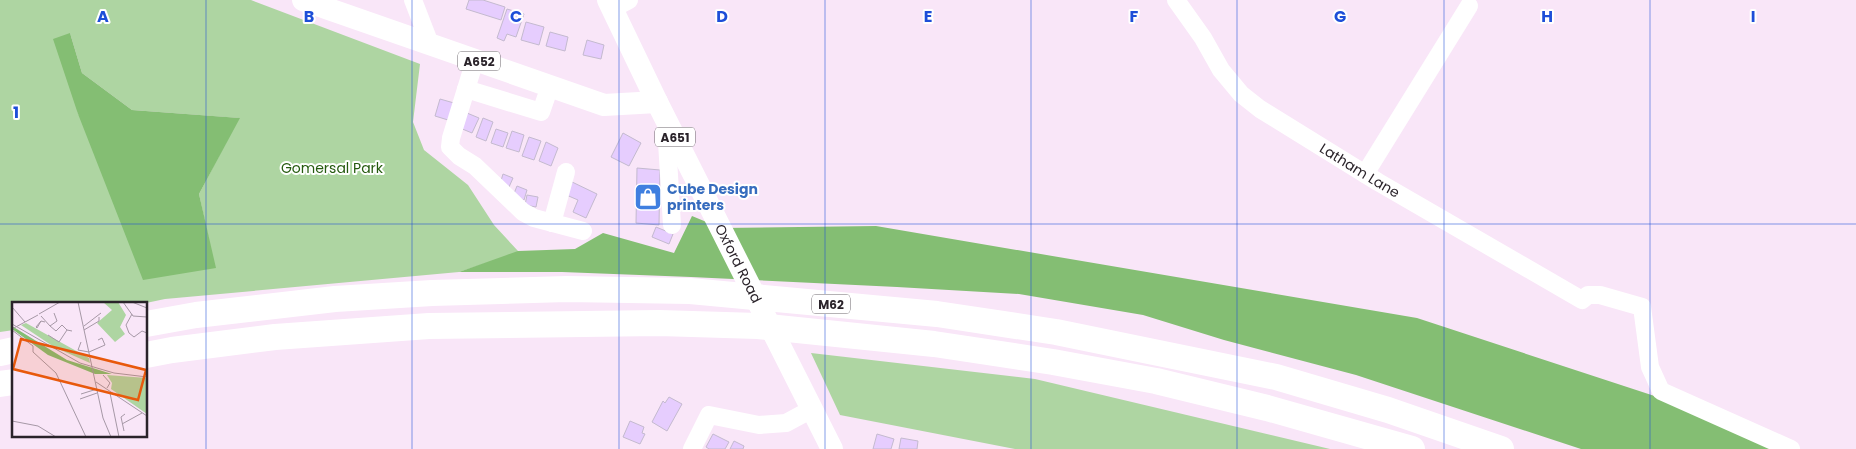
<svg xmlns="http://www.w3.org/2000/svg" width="1856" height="449" font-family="Poppins,sans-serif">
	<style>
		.green { fill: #aed5a2; fill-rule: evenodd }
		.forest { fill: #84be73 }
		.building { fill: #e6cdfe; stroke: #c4bacf }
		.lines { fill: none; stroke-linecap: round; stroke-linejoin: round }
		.minor { stroke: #fff; stroke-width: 18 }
		.major { stroke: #fff; stroke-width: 22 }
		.highway { stroke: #fff; stroke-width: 26 }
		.grid { fill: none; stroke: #1d4ed8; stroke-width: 1; stroke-opacity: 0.55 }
		.labels { text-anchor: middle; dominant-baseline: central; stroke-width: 4; stroke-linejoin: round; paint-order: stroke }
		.shield { fill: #fff; stroke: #6a656a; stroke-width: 1 }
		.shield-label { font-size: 12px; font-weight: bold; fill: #2a232a }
		.park-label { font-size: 14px; fill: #245a0e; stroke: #fff }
		.street-label { font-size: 14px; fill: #2a232a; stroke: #fff }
		.shop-label { font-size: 14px; font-weight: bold; fill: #366cbe; stroke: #fff; text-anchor: start }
		.inset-road { fill: none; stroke: #a698a6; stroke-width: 1 }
		.view { fill: #e8590c; fill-opacity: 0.15; stroke: #e8590c; stroke-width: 2.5 }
		.inset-edge { fill: none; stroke: #2a232a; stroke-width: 2.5 }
		.grid-label { font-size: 16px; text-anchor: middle; font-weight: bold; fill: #1d4ed8; stroke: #fff; stroke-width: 4; stroke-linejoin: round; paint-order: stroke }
	</style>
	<rect width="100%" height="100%" fill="#f9e6f8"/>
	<g class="green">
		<path d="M 0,0 L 251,0 L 420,64 L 413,122 L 424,150 L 468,185 L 494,225 L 518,251 L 523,251 L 459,272 L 165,299 L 146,303 L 14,303 L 14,330 L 0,332 ZM 70,33 L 82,73 L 132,110 L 239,118 L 199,194 L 215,268 L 78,114 Z"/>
		<polygon points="811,353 1035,379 1330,449 1015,449 840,415"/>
	</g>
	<g class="forest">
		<polygon points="70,33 82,73 132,110 240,118 199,194 216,268 143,280 78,114 53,39"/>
		<polygon points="692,216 721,228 876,226 1417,318 1682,405 1780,449 1581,449 1356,375 1224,340 1143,315 1019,294 897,287 691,277 562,272 459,272 518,251 575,249 603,233 674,253"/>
	</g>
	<g class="building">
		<polygon points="469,0 483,0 505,7 501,20 466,9"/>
		<polygon points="507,9 524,14 516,37 507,34 504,41 497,38"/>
		<polygon points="526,22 544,27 539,45 521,40"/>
		<polygon points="550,32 568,37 565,51 546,46"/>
		<polygon points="587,40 604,45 601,59 583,55"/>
		<polygon points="440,99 454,103 448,120 435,116"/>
		<polygon points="467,113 479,118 472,133 460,128"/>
		<polygon points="483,118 493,122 486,141 476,137"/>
		<polygon points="496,129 508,133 503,147 491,143"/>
		<polygon points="512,131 524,135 519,152 506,148"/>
		<polygon points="623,133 641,143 629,166 611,157"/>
		<polygon points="529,137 541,141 534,160 522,156"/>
		<polygon points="546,142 558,148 551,166 539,161"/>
		<polygon points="637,168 660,170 659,225 636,223"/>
		<polygon points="503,174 513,178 509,187 500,184"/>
		<polygon points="570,181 597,194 586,218 573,212 578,200 564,194"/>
		<polygon points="517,186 527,190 524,200 513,196"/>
		<polygon points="527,195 538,197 536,207 525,205"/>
		<polygon points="656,227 673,234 669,244 652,237"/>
		<polygon points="669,397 682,404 667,431 652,422 663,401 665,403"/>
		<polygon points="630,421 644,427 642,433 645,434 640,444 623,437"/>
		<polygon points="713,434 729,442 725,449 709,449 706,447"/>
		<polygon points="877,434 894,439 891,449 873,449"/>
		<polygon points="901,438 918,441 917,449 899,449"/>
		<polygon points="734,441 744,446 743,449 730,449"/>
	</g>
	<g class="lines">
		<g class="minor">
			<polyline points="413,0 430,44"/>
			<path id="s1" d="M 1176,0 L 1203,38 L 1221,70 L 1241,94 L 1260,109 L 1378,182 L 1582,300 L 1588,295 L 1600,295 L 1642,307 L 1650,367 L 1661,391 L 1791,449"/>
			<polyline points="612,9 629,0"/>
			<polyline points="475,60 451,138 450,147 459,156 475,166 523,212 534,218 583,231"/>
			<polyline points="466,89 541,112 550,86"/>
			<polyline points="1365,174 1469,6"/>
			<polyline points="552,223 566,172"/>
			<polyline points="672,225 667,142 673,134"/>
			<polyline points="692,449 709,415 759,425 786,423 812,409"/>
		</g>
		<g class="major">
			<polyline points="303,0 604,105 657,102"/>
			<path id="s2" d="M 608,0 L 657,102 L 832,449"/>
		</g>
		<g class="highway">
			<polyline points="146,324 196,315 335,299 432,293 567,289 690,291 937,314 1056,332 1276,377 1388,410 1501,449"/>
			<polyline points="0,353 14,350"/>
			<polyline points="146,355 172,350 275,337 429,326 659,323 758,326 934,344 1053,362 1156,381 1267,408 1412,449"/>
			<polyline points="0,384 14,382"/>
		</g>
	</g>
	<path class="grid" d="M 206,0 L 206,449M 412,0 L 412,449M 619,0 L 619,449M 825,0 L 825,449M 1031,0 L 1031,449M 1237,0 L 1237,449M 1444,0 L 1444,449M 1650,0 L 1650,449M 0,224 L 1856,224"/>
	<defs>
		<g id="shop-square" transform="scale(1.4375)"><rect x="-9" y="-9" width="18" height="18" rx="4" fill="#3f7fe0" stroke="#fff"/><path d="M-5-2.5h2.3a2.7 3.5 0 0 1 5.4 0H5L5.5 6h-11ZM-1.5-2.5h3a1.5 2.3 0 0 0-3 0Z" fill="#fff"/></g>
	</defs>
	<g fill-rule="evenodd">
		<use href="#shop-square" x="648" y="197"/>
	</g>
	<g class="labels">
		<g class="shield">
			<rect x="458" y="51.5" width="42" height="19" rx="4"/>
			<rect x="655" y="127.5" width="40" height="19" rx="4"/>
			<rect x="812" y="294.5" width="38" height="19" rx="4"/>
		</g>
		<g class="shield-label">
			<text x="479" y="61">A652</text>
			<text x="675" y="137">A651</text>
			<text x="831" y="304">M62</text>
		</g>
		<g class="park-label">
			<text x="332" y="168">Gomersal Park</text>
		</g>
		<g class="street-label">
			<text stroke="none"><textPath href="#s1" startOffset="256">Latham Lane</textPath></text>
			<text stroke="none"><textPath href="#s2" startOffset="294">Oxford Road</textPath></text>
		</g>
		<g class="shop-label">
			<text x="667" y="189">Cube Design<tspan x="667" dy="16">printers</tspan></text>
		</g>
	</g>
	<g transform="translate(12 302)">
		<rect width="135" height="135" fill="#f9e6f8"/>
		<path d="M 91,0 L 106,0 L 114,13 L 108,25 L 113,32 L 103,40 L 85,21 L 100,8 ZM 14,21 L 77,56 L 78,61 L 42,45 L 9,23 ZM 95,73 L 135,76 L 135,112 L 99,87 L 100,81 Z" fill="#aed5a2"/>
		<path d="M 0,24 L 55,58 L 100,72 L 83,72 L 36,53 L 0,27 Z" fill="#84be73"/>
		<path class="inset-road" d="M 66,0 L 91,116 L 99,135M 111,0 L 121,14 L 135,15M 120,0 L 135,6M 0,5 L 13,20M 27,12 L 48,0M 120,12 L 114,23 L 117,31 L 122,35 L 130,29 L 135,31M 29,14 L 38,24 L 45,19 L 42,11M 29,19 L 24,25 L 25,26 L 29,19 L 33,20M 0,22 L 68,61 L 102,71 L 135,75M 38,24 L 44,29 L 50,23 L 55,28M 72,24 L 89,11M 0,27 L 26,13M 0,28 L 21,44 L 21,50 L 44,71 L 74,135M 72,28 L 87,19 L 87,15M 36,33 L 47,40 L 55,28 L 60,29M 69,40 L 66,48 L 77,50 L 93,43 L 90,36 L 86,38M 91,73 L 98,81 L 95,86M 84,80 L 135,114M 98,91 L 107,135M 69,92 L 85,87M 68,97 L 85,91M 0,119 L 26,124 L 44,135M 110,122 L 130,111M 112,129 L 109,115 L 113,112"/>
		<path class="view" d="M 9,37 L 134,68 L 126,98 L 1,67 Z"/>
		<rect width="135" height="135" class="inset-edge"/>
	</g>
	<g class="grid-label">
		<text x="103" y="22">A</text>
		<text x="309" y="22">B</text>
		<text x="516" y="22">C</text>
		<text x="722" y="22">D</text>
		<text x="928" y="22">E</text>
		<text x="1134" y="22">F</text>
		<text x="1340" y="22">G</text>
		<text x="1547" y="22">H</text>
		<text x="1753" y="22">I</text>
		<text x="16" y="118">1</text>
	</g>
</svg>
